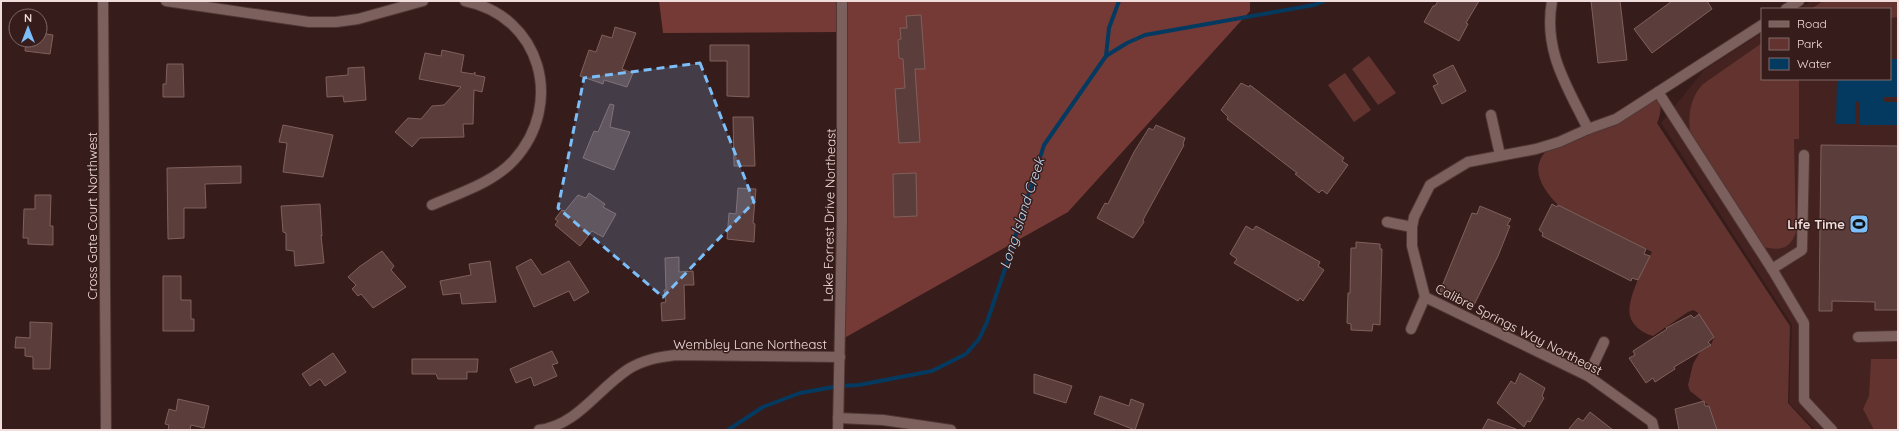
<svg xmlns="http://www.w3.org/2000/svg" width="1899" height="431" font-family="Quicksand,sans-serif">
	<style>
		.built { fill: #43221f }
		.green { fill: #62332f }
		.forest { fill: #753a36 }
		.water { fill: #053a60 }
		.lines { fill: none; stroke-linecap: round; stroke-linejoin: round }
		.stream { stroke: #053a60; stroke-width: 4 }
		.building { fill: #5b3e3b; stroke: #80605c }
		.minor-casing { stroke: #503735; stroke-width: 12 }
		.minor { stroke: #7c605d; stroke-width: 10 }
		.marked { fill: #7cbef9; fill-opacity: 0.2; stroke: #7cbef9; stroke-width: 3; stroke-dasharray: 8 5; stroke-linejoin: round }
		.labels { text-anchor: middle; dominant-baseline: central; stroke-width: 3; stroke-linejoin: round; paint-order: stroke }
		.street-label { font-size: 13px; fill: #f1dedc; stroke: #361c1a }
		.poi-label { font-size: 13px; font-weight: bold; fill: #f1dedc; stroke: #361c1a; text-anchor: end }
		.water-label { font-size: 14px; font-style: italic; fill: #bed9f3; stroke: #361c1a }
	</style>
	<rect width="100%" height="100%" fill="#361c1a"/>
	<polygon class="built" points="1811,1 1898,1 1898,430 1815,430 1789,403 1792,325 1661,123 1704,70 1762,33 1762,79 1890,79 1890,9 1798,9"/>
	<g class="green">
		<polygon points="1823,1 1898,1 1898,17 1890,18 1890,9 1811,9"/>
		<path d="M 1762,43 L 1762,79 L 1799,79 L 1799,139 L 1794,139 L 1796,232 C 1790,251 1778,251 1760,246 L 1691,136 C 1687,118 1690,97 1703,84 Z"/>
		<polygon points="1369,56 1396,93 1378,105 1352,69"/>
		<polygon points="1345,73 1371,110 1354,122 1328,85"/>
		<path d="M 1658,92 C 1661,104 1662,112 1657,123 L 1790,326 L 1788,403 L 1813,430 L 1717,430 L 1709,406 L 1690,391 L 1688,385 L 1693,364 L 1700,352 L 1711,345 L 1714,337 L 1697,312 L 1693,310 L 1688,312 L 1653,336 C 1643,333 1633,327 1630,316 C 1626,300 1644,266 1652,252 L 1558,205 C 1541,188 1527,165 1551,147 Z"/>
		<polygon points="1871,359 1898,359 1898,430 1874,430 1863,409 1869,396"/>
	</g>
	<polygon class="forest" points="659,1 1250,1 1250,11 1068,212 839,341 844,32 663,33"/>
	<polygon class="water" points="1890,59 1898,59 1898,97 1883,97 1883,99 1885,102 1898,102 1898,125 1860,125 1860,103 1857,101 1855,103 1855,124 1836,124 1837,82 1841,79 1890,79"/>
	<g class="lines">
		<g class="stream">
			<polyline points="1106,56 1109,28 1119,1"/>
			<polyline points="728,430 763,407 800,393 839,386 859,385 932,371 966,354 979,339 987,322 1007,263 1044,145 1106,56 1127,43 1145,35 1314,5 1324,1"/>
		</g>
	</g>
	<g class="building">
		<polygon points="1438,1 1479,1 1466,23 1468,24 1459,41 1424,22 1433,6 1435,6"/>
		<polygon points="1591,1 1620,1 1627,60 1598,63"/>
		<polygon points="1672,1 1707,1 1712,9 1652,53 1634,29"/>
		<polygon points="921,15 925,69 915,69 920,142 899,143 895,89 905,88 903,59 899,58 898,40 901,39 900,28 907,28 906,16"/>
		<polygon points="615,27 636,33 622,69 633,73 627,87 604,80 603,84 580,76 589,50 596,52 602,35 612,38"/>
		<polygon points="40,33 53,35 50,54 25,51 26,40 40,40"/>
		<polygon points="710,45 749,45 749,97 727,96 727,61 710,61"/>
		<polygon points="442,50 464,55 461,72 473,74 475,72 475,75 485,77 482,92 474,90 473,124 463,124 464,137 420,138 412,147 395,132 408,118 421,119 432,106 444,105 461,87 419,79 425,53 441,56"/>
		<polygon points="167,64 183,64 184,97 163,97 163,84 166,84"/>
		<polygon points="1453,65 1466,91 1442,104 1433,86 1438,84 1433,75"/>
		<polygon points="364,67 366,100 344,102 343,96 327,97 326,77 348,75 348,68"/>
		<polygon points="1241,83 1249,87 1250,85 1344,158 1342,161 1348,165 1327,194 1322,190 1319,193 1295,174 1297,173 1227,119 1228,117 1221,110"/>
		<polygon points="610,104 614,105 610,127 630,132 614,170 583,158 594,131 598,132"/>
		<polygon points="733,117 753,117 755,166 734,166"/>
		<polygon points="283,125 333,135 323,177 283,172 287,143 279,142"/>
		<polygon points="1156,125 1185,138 1183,144 1184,145 1143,220 1144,222 1133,238 1097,218 1105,203 1108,204 1134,152 1149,128 1153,130"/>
		<polygon points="1821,145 1898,146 1898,310 1875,310 1875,302 1832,301 1832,311 1819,311"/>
		<polygon points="241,166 241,183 205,184 206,208 184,208 184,238 168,239 167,168"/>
		<polygon points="916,173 917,216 894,217 893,174"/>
		<polygon points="738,188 756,189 753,223 755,224 754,242 727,239 729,213 736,214"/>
		<polygon points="589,193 605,204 603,207 616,214 603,237 592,231 580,246 555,225 558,221 555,219 562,210 565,211 578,195 586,198"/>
		<polygon points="35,195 51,195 50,226 53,226 53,245 28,244 28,238 23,238 24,209 35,209"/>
		<polygon points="320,204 322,236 321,235 324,263 295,266 294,251 286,250 286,233 283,232 281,206"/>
		<polygon points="1552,204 1557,207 1558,205 1646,249 1644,254 1650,256 1638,280 1632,278 1631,281 1542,236 1543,233 1539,230"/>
		<polygon points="1480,206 1511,219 1507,225 1510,226 1498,256 1473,307 1440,291 1472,213 1477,214"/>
		<polygon points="1246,226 1253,230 1256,226 1320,262 1318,266 1324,270 1303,301 1300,298 1298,301 1234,263 1237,259 1230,254"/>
		<polygon points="1356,242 1380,244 1380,249 1382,249 1380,325 1373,324 1372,331 1351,330 1351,324 1347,323 1348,293 1350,293 1351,248 1356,248"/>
		<polygon points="382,251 394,266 391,270 406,287 373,308 361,294 358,296 352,289 356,285 348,277 359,267"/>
		<polygon points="679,257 679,272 693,271 694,285 684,285 685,319 662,321 661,303 666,302 664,290 666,290 665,258"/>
		<polygon points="531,259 542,275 569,261 589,292 574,301 569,291 534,307 516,267"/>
		<polygon points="490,261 496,302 462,304 460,293 443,295 440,281 471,275 469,264"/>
		<polygon points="163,276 181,276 181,300 191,300 191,319 194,319 194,331 163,331"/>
		<polygon points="1699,314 1714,337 1708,342 1711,345 1674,367 1675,369 1655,382 1653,378 1646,383 1629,358 1635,355 1633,351 1667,329 1666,328 1691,315 1694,318"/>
		<polygon points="30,322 52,323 50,369 33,369 33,357 25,356 25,348 15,348 16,337 30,338"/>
		<polygon points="552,351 558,363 552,365 557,376 534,386 531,377 516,383 510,369"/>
		<polygon points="333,353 346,372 325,386 320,379 310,386 302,374"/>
		<polygon points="412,359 478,359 477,372 467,372 467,379 438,379 436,374 412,374"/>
		<polygon points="1520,373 1545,388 1542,396 1544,398 1530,422 1527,421 1524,427 1497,403 1511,381 1515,384"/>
		<polygon points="1034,374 1072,386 1066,403 1034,393"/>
		<polygon points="1100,396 1129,406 1131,399 1144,404 1135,430 1094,414"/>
		<polygon points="178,399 209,406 204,428 191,425 190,430 168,430 169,425 165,424 169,409 176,411"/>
		<polygon points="1704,401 1705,406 1709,406 1717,430 1679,430 1675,409"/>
		<polygon points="1590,412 1613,430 1568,430 1578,418 1583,421"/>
		<polygon points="1488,419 1516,429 1515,430 1482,430"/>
	</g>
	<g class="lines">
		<g class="minor-casing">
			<g id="minor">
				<polyline points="103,1 106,430"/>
				<polyline points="166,1 309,22 336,22 358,19 423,1"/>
				<path d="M 1552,1 C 1543,51 1567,86 1588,129"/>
				<polyline points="1786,9 1799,1"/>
				<polyline points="1658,92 1772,269 1804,323 1804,400 1832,430"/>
				<polyline points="1491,115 1500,155"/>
				<path d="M 432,205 C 459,193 493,183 514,160 C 565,104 541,16 465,1"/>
				<polyline points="1387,222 1412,227"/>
				<polyline points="1772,269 1802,250 1804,155"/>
				<polyline points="1411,329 1425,297"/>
				<polyline points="1858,337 1898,336"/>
				<polyline points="1588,376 1604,342"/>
				<polyline points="838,418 883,420 951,430"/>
				<path d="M 539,430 C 577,425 596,391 627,370 C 642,360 659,357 676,355 L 840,357"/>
				<polyline points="838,430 842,221 842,1"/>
				<polyline points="1654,430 1652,422 1588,376 1425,297 1412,246 1412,227 1414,217 1430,185 1468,162 1536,149 1559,142 1588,129 1616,119 1762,25"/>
			</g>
		</g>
		<use href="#minor" class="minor"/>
	</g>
	<path class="marked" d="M 700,63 L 754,202 L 663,297 L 558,208 L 584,78 Z"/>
	<defs>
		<g id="stadium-square" transform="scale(1)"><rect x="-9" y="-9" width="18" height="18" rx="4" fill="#7cbef9" stroke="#361c1a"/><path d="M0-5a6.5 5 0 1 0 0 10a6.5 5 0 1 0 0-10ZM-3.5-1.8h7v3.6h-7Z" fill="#111"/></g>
	</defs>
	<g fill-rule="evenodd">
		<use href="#stadium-square" x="1859" y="224"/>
	</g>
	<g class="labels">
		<g class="street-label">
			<text transform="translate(829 215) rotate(-89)">Lake Forrest Drive Northeast</text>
			<text transform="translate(92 216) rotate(-90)">Cross Gate Court Northwest</text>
			<text transform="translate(1519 329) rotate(27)">Calibre Springs Way Northeast</text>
			<text x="750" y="344">Wembley Lane Northeast</text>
		</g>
		<g class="poi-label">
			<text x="1845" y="224">Life Time</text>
		</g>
		<g class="water-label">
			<text transform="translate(1022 213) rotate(-72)">Long Island Creek</text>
		</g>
	</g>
	<rect width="1899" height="431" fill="none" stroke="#f1dedc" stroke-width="4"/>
	<rect x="1761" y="8" width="130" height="72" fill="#361c1a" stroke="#816a68"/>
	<rect x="1769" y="21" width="20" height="6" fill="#7c605d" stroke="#816a68"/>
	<text x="1797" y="28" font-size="12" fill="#f1dedc">Road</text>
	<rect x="1769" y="38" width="20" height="12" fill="#62332f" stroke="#816a68"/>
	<text x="1797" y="48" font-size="12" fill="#f1dedc">Park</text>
	<rect x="1769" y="58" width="20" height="12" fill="#053a60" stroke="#816a68"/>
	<text x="1797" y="68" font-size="12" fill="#f1dedc">Water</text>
	<g transform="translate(28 28)"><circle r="19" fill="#361c1a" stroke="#816a68"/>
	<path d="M0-3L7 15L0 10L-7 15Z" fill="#7cbef9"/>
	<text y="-6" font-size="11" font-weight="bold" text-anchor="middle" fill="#f1dedc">N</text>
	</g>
</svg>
